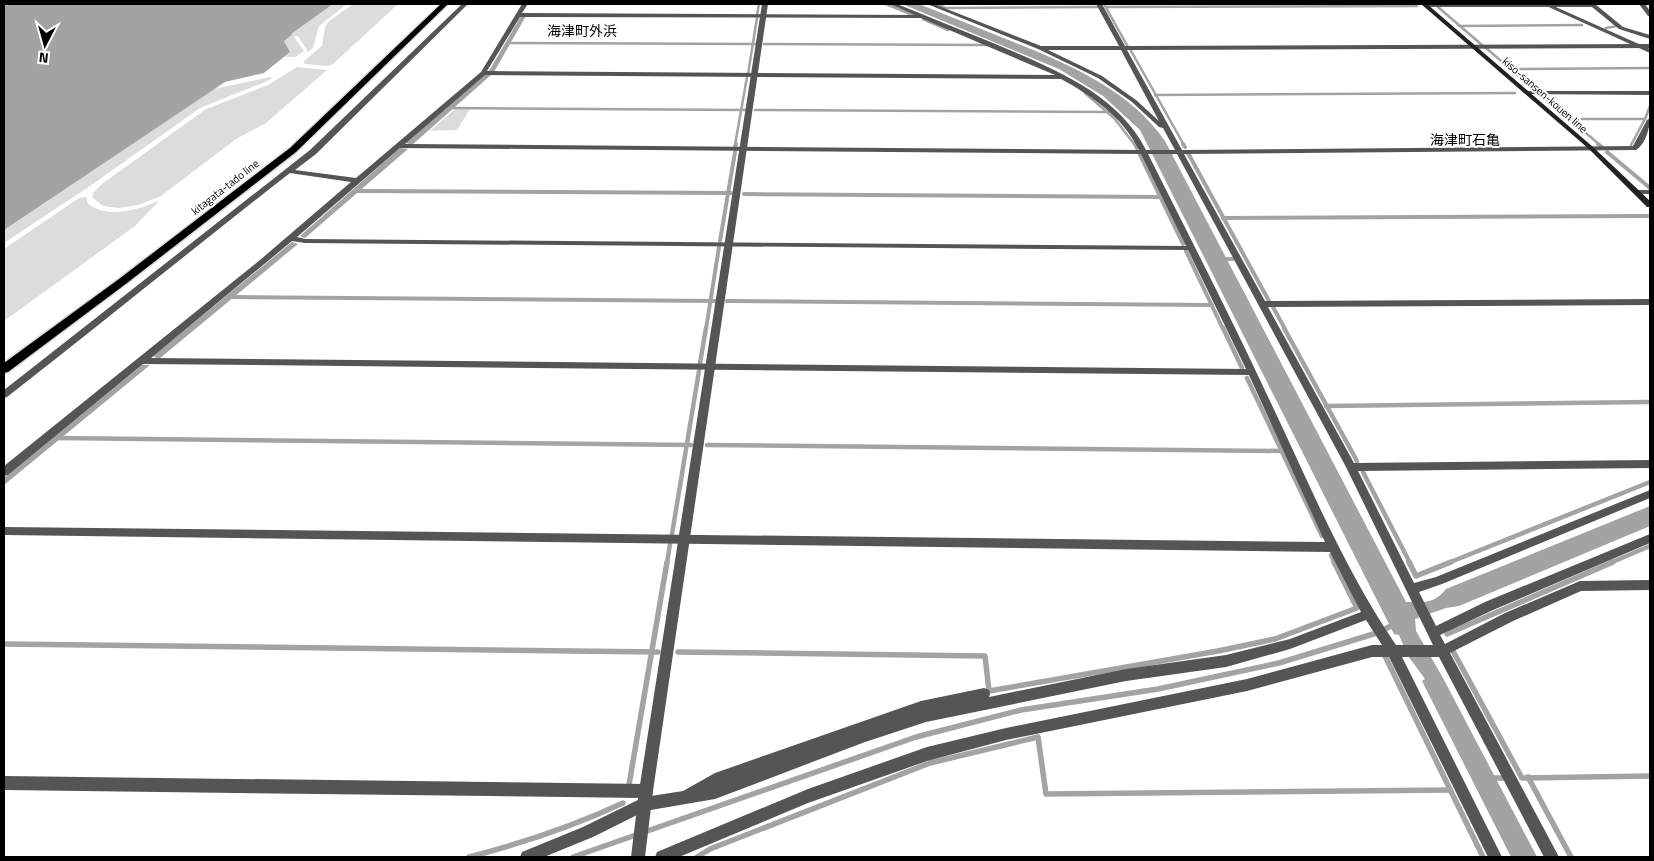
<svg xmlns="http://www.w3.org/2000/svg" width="1654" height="861" font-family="'Titillium Web','Noto Sans JP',sans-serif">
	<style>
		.green { fill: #dcdcdc }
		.water { fill: #a3a3a3 }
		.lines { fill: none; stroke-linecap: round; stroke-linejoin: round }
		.stream-far3 { stroke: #a3a3a3; stroke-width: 2.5 }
		.stream-far2 { stroke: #a3a3a3; stroke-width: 4 }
		.stream-far1 { stroke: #a3a3a3; stroke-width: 4.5 }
		.stream { stroke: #a3a3a3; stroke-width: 5.5 }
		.primary-casing { stroke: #dbdbdb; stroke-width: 3 }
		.minor { fill: #555; fill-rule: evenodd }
		.tertiary { fill: #555; fill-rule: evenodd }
		.secondary { fill: #222; fill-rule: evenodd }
		.primary { fill: #000; fill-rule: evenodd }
		.labels { text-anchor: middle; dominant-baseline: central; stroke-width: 4; stroke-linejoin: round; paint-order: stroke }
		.far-street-label { font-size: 11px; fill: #000; stroke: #fff }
		.far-quarter-label { font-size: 14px; fill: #000; stroke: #fff }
	</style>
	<rect width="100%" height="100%" fill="#fff"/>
	<g class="green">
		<polygon points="333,4 347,4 319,26 313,48 308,52 298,36 295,36 294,37 304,51 295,57 285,57 290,52 284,41 291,36 290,34"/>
		<polygon points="353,4 398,4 333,64 328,66 305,64 303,62 322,46 325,27 328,22"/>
		<polygon points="297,67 327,70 266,123 236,139 161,196 138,205 119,208 103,206 92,197 94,192 102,184 206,109 268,85"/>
		<polygon points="270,77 272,78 265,82 200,108 90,186 4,243 4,230 214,89"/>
		<polygon points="455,109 470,109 457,130 430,131"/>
		<path d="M 86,197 L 88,204 C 108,219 137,210 159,201 L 135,226 L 4,321 L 4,249 L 79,198 Z"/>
	</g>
	<g class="water">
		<polygon points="4,4 333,4 291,34 292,35 284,41 290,52 264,73 225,82 4,230"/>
		<path d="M 902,4 L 919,4 C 950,16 980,29 1011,41 C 1068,64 1129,89 1165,141 L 1406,602 C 1425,602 1434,604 1446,589 L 1650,506 L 1650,526 L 1459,606 L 1446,608 L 1415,619 L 1416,631 L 1443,678 L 1537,857 L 1511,857 L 1422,681 L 1425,679 L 1408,656 L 1399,635 L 1394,634 L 1140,130 L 1103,96 L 1059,69 Z"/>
		<polygon points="521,16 526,16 494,72 489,71"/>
		<polygon points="484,75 491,75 412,145 406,143"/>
		<polygon points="400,148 408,149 305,238 300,236"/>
		<polygon points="292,242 298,244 159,359 153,356"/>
		<polygon points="142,365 150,365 4,485 4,478"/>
	</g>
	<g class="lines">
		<g class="stream-far3">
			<polyline points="886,4 915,16"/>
			<polyline points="935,4 946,8 1097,7"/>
			<polyline points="1104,4 1128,47"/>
			<polyline points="1106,7 1417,6"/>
			<polyline points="1438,7 1482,45"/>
			<polyline points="757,15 759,4"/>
			<polyline points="923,19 948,30"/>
			<polyline points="1459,26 1582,25"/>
			<polyline points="1606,28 1617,26 1613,23"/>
			<polyline points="508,43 755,44"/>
			<polyline points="764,44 986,45"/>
			<polyline points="1486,48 1536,91"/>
			<polyline points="1130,49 1184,145"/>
			<polyline points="1510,69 1650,68"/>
			<polyline points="748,74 757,18"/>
			<polyline points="1085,93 1114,118 1135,145"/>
			<polyline points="1155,95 1515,93"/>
			<polyline points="1541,95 1600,145"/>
			<polyline points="450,108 745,110"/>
			<polyline points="755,110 1109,112"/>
			<polyline points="1569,119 1645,119 1631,145"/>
			<polyline points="1645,119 1650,106"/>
			<polyline points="735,145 747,77"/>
		</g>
		<g class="stream-far2">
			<polyline points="1135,144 1137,148"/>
			<polyline points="1183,144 1185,147"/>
			<polyline points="1598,144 1602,147"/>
			<polyline points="735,147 736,144"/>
			<polyline points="1607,152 1650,188"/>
			<polyline points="1188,153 1269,301"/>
			<polyline points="1140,155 1183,244"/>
			<polyline points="355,191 731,193"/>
			<polyline points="744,194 1160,197"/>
			<polyline points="1223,218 1648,216"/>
			<polyline points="720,241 735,152"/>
			<polyline points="1186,251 1223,329"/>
			<polyline points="1222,259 1233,259"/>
			<polyline points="230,297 715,301"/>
			<polyline points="727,301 1212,305"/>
			<polyline points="1273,307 1285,329"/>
			<polyline points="706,329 719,247"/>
		</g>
		<g class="stream-far1">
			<polyline points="1223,328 1242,368"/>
			<polyline points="1284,328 1357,461"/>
			<polyline points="700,363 706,328"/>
			<polyline points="1247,378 1322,536"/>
			<polyline points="1326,406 1650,402"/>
			<polyline points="56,438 691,445"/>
			<polyline points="707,445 1282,451"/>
			<polyline points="1363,472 1410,563"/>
			<polyline points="672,534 699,371"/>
			<polyline points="1331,555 1335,563"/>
			<polyline points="667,563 670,544"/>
			<polyline points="1448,563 1650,482"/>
			<polyline points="1610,563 1650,546"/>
		</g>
		<g class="stream">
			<polyline points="1409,562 1416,576 1451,562"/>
			<polyline points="1447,634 1613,562"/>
			<polyline points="4,644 658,652"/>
			<polyline points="1453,651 1522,778 1650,776"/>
			<polyline points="678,652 985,656 989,691 1218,651 1275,639 1357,608 1334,562"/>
			<polyline points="1385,656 1483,857"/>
			<polyline points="1528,777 1571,857"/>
			<polyline points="1491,778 1504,778"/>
			<polyline points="629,785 667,562"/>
			<path d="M 469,857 C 523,843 572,827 623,803"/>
			<polyline points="573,857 916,737 1021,710 1158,689 1279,663 1380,632 1396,623"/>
			<polyline points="697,857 710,849 930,763 1038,737 1046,794 1450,790"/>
		</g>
		<g class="primary-casing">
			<polygon id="primary" points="441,4 448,4 296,152 127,283 8,372 4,373 4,363 119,279 290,148"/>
		</g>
		<g class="minor">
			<path d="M 462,4 L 468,4 L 316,154 L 295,170 L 356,178 L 481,72 L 522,4 L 528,4 L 522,13 L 915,15 L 890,4 L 897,4 C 929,17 961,30 993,43 C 1049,67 1117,92 1146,150 L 1175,150 L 1163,128 L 1159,127 L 1132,102 L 1098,78 L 1038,49 L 927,4 L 934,4 L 1041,46 L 1119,46 L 1096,4 L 1102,4 L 1125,46 L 1650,44 L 1650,48 L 1127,50 L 1182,150 L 1633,146 L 1647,120 L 1650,118 C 1650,128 1645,145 1636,150 L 1184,154 L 1265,301 L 1650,299 L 1650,305 L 1268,307 L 1354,463 L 1650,460 L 1650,468 L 1358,471 L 1414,583 L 1436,577 L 1650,490 L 1650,498 L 1442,584 L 1419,592 L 1436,626 L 1485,602 L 1650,534 L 1650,543 L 1493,610 L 1440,635 L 1445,644 L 1505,613 L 1580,581 L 1650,580 L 1650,590 L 1581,591 L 1513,621 L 1450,653 L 1559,857 L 1544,857 L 1439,657 L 1402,657 L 1502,857 L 1488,857 L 1389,657 L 1372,657 L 1247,691 L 1006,740 L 927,761 L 808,803 L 679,857 L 655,857 L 657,852 L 808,789 L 927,747 L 1006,728 L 1247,679 L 1372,645 L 1382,645 L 1366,620 L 1290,649 L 1226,667 L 1126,681 L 926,722 L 865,742 L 715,799 L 645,811 L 593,837 L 544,857 L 520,857 L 522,852 L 583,827 L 642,798 L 4,790 L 4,776 L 646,784 L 651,786 L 653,791 L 651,796 L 683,791 L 715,773 L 921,701 L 984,688 L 989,690 L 990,694 L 989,697 L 1126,669 L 1226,655 L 1290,639 L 1361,612 L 1330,552 L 4,535 L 4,527 L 1325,542 L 1249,375 L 143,364 L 8,475 L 4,476 L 4,466 L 260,260 L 351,182 L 290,173 C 195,247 102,323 7,397 L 4,398 L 4,390 L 310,150 ZM 520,17 L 921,18 L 1055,75 L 487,71 ZM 1048,50 L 1121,50 L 1159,121 L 1136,100 L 1102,76 ZM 485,75 L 1061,79 C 1092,96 1123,117 1139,150 L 405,144 ZM 400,148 L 1141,154 L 1186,246 L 305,239 L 297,237 ZM 1148,154 L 1177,154 L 1346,467 L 1433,645 L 1396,645 C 1344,569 1309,483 1269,399 C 1231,317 1189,236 1148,154 ZM 292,241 L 305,243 L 1188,250 L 1246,369 L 151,358 Z"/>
			<polygon points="1426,4 1595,4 1623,27 1650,35 1650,39 1619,29 1592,7 1424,7 1424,5"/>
			<polygon points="1639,4 1645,4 1650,11 1650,17 1648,16"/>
			<polygon points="1527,91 1650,91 1650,95 1525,94 1525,92"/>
			<rect x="1635" y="190" width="15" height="4"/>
		</g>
		<g class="tertiary">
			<polygon points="762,4 768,4 653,791 645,857 631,857 639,791"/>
			<polygon points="1542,4 1549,4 1650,49 1650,53"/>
		</g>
		<polygon class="secondary" points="1421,4 1427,4 1593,147 1650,201 1650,207 1647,207 1589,149"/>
		<use href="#primary" class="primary"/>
	</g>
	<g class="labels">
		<g class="far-street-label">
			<text transform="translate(1545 95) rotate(41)">kiso-sansen-kouen line</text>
			<text transform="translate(225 187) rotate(-38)">kitagata-tado line</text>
		</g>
		<g class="far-quarter-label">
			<text x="582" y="30">海津町外浜</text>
			<text x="1465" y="139">海津町石亀</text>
		</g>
	</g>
	<rect width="1654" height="861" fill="none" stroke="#000000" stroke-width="10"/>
	<g transform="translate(45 45) rotate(186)" stroke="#ffffff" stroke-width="4" paint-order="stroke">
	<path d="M0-4L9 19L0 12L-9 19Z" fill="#000000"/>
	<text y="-8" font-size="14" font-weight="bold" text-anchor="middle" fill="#000000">N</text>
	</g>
</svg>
